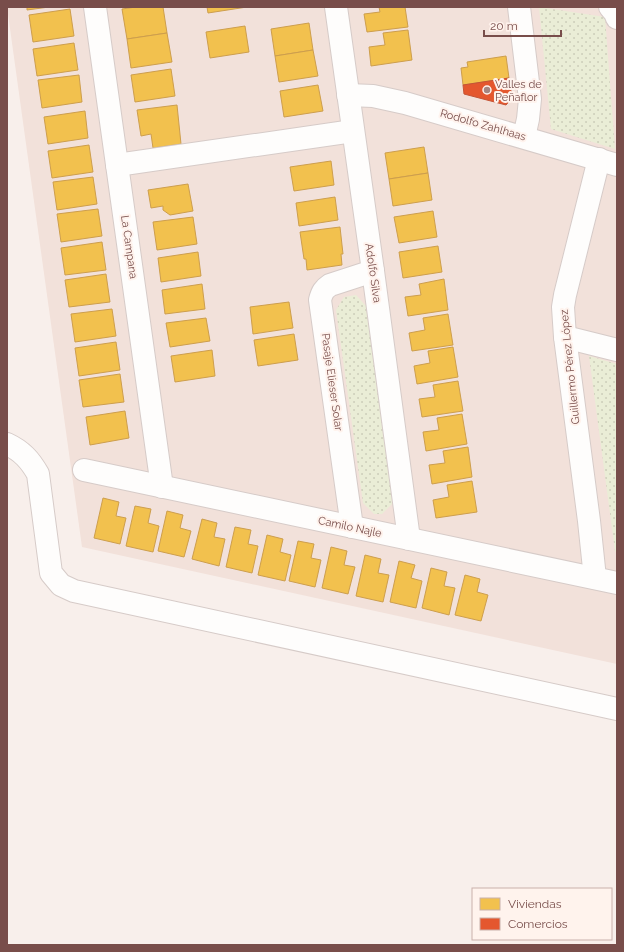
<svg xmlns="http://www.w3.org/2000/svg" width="624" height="952" font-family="Raleway,sans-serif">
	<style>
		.residential { fill: #f2e1da }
		.grass { fill: url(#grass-dots) }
		.homes { fill: #f2c14e; stroke: #cd9e4d }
		.shops { fill: #e4572e; stroke: #c45436 }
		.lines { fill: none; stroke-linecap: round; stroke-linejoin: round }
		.minor-casing { stroke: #d6cbc8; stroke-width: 24 }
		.minor { stroke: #fefdfc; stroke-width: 22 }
		.poi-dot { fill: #a58682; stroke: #fff3ed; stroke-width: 1.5 }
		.labels { text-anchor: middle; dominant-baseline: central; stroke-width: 4; stroke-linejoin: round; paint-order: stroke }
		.poi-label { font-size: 11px; fill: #784d4a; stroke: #fff3ed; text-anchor: start }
		.street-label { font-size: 11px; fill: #784d4a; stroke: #fff3ed }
	</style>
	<defs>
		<pattern id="grass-dots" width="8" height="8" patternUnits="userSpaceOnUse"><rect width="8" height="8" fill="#eaedd6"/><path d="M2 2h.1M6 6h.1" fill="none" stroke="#cccdb9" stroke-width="1.8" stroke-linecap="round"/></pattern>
	</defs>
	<rect width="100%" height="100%" fill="#f8efeb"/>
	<polygon class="residential" points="7,7 617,7 617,664 82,547"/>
	<g class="grass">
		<polygon points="539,7 605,17 615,149 551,129"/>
		<polygon points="356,295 366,306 393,503 382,514 374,514 363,503 336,310 344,297"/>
		<polygon points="589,356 617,364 617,553 615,551"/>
	</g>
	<g class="homes">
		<polygon points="27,7 49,7 27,10"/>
		<polygon points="136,7 163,7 167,33 127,39 122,9"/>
		<polygon points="207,7 247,7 208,13"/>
		<polygon points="379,7 405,7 408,27 367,32 364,14 380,12"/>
		<polygon points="70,9 74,36 33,42 29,15"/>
		<polygon points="309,23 313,50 275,56 271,29"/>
		<polygon points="245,26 249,52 210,58 206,32"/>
		<polygon points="408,30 412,60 371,66 369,47 385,45 383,33"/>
		<polygon points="167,33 172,62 131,68 127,39"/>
		<polygon points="74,43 78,70 37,76 33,49"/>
		<polygon points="313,50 318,76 279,82 275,56"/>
		<polygon points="506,56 509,78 463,85 461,68 468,67 467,62"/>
		<polygon points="171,69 175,96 135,102 131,75"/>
		<polygon points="79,75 82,102 42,108 38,80"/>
		<polygon points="318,85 323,111 284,117 280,91"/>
		<polygon points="177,105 181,144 153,148 151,134 141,136 137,110"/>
		<polygon points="85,111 88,138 48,144 44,117"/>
		<polygon points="89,145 93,172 52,178 48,151"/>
		<polygon points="424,147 428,173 389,179 385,153"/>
		<polygon points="331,161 334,185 294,191 290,167"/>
		<polygon points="428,173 432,200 393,206 389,179"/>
		<polygon points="93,177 97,204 57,210 53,182"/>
		<polygon points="188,184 193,211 170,215 163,210 163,206 151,208 148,190"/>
		<polygon points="335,197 338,220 299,226 296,203"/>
		<polygon points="98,209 102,236 61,242 57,214"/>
		<polygon points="433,211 437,237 399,243 394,217"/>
		<polygon points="193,217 197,244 157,250 153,222"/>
		<polygon points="340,227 343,254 341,254 342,265 307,270 306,259 304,259 300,232"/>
		<polygon points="102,242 106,270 65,275 61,248"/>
		<polygon points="438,246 442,272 403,278 399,252"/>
		<polygon points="198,252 201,276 161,282 158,258"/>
		<polygon points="106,274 110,302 69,307 65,280"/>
		<polygon points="444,279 448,310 408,316 405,297 421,295 419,284"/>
		<polygon points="202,284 205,309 165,314 162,290"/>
		<polygon points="289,302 293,328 253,334 250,307"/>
		<polygon points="112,309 116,336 75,342 71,314"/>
		<polygon points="448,314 453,345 412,351 409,333 425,330 423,318"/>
		<polygon points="206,318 210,341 170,347 166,323"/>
		<polygon points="294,334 298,360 258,366 254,340"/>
		<polygon points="116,342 120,370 79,376 75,348"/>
		<polygon points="453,347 458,377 417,384 414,366 430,363 428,351"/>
		<polygon points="212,350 215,376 175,382 171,356"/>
		<polygon points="120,374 124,402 83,407 79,380"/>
		<polygon points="458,381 463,411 422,417 419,399 435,397 433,385"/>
		<polygon points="125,411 129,438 90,445 86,417"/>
		<polygon points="462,414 467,444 426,451 423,432 439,430 437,418"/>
		<polygon points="468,447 472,477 432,484 429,465 445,463 443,451"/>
		<polygon points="472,481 477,512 436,518 433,500 449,497 447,485"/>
		<polygon points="103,498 119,502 116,516 126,518 120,544 94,538"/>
		<polygon points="135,506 151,509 148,523 159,526 153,552 126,546"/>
		<polygon points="167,511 183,515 180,528 191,531 184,557 158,551"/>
		<polygon points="202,519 217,523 214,537 225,539 219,566 192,559"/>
		<polygon points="235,527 251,530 248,544 258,546 252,573 226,567"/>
		<polygon points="267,535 283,539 280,552 291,555 285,581 258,575"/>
		<polygon points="298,541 314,544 311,558 321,560 315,587 289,581"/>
		<polygon points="331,547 347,551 344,565 355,567 348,594 322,588"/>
		<polygon points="365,555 381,559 378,573 389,575 383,602 356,596"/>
		<polygon points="399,561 415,565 411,578 422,581 416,608 390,602"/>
		<polygon points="431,568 447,572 444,586 455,588 449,615 422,608"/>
		<polygon points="465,575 480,579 477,592 488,595 481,621 455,615"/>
	</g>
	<polygon class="shops" points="509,78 512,98 506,105 464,94 463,85"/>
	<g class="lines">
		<g class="minor-casing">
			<g id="minor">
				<polyline points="95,7 162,487"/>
				<polyline points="336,7 373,271 409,539"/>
				<polyline points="519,7 530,99 528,119 524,137"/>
				<polyline points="610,7 615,13 617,18"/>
				<polyline points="348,95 373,96 405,103 617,165"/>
				<polyline points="117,165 353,131"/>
				<polyline points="565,337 617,350"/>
				<path d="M 7,444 C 22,451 30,460 38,474 L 51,573 L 61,585 L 74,591 L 617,709"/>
				<polyline points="84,470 617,583"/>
				<path d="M 352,527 L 320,300 C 322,292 324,289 330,285 L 373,271"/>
				<polyline points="595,578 589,521 565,337 563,307 565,295 599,159"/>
			</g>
		</g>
		<use href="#minor" class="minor"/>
	</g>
	<circle class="poi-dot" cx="487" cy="90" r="4"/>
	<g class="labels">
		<g class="poi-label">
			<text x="495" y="84">Valles de<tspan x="495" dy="13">Peñaflor</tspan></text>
		</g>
		<g class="street-label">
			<text transform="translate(483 125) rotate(16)">Rodolfo Zahlhaas</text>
			<text transform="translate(129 247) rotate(82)">La Campana</text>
			<text transform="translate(373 273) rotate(82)">Adolfo Silva</text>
			<text transform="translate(570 367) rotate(-96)">Guillermo Pérez López</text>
			<text transform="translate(332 382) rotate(82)">Pasaje Elieser Solar</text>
			<text transform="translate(350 527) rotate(12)">Camilo Najle</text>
		</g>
	</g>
	<rect width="624" height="952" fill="none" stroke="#784d4a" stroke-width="16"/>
	<rect x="472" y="888" width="140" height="52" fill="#fff3ed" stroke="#c9b1ac"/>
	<rect x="480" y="898" width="20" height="12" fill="#f2c14e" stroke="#c9b1ac"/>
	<text x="508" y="908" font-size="12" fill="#784d4a">Viviendas</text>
	<rect x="480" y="918" width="20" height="12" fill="#e4572e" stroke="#c9b1ac"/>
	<text x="508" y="928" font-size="12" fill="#784d4a">Comercios</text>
	<path d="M484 30v6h77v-6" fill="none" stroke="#784d4a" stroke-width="2"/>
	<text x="490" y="30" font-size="12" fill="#784d4a" stroke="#fff3ed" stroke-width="3" paint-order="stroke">20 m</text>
</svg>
